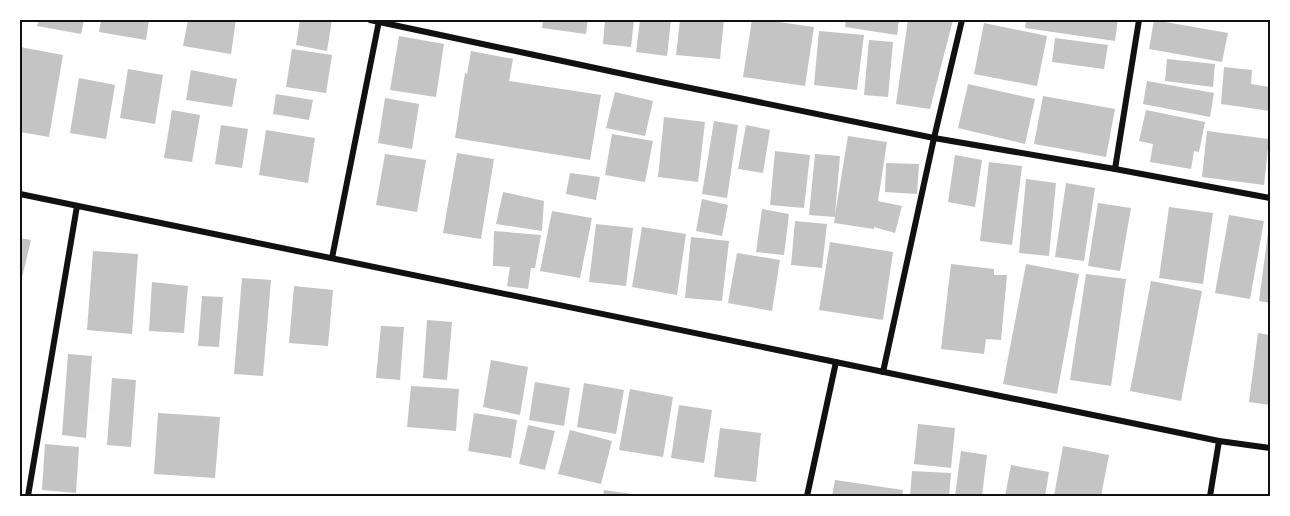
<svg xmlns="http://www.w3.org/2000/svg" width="1290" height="516" font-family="Figtree,sans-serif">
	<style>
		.building { fill: #c4c4c4 }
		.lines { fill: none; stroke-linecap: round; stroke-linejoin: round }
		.minor { stroke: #111; stroke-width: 6 }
		.neatline { fill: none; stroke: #111; stroke-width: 2 }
	</style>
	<rect width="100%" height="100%" fill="#fff"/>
	<g class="building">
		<polygon points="39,20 84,20 81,34 37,26"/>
		<polygon points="101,20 149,20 146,40 99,32"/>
		<polygon points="188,20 236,20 231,54 183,46"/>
		<polygon points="300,20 332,20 327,51 296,45"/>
		<polygon points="543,20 588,20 586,34 542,28"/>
		<polygon points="605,20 634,20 631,47 603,44"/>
		<polygon points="640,20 671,20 667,56 636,52"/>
		<polygon points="680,20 724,20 720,59 676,55"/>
		<polygon points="752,20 765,20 814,27 805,86 743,77"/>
		<polygon points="846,20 899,20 897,35 845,27"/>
		<polygon points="908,20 953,20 930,109 896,104"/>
		<polygon points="1026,20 1118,20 1115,41 1025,28"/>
		<polygon points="1154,20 1228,33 1222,62 1149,49"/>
		<polygon points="984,23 1047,36 1037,86 974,74"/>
		<polygon points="819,31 864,35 857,90 814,85"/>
		<polygon points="399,36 444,44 436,97 390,90"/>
		<polygon points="1055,38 1108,45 1104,69 1052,62"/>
		<polygon points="869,40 893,42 888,97 864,95"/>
		<polygon points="20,47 63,55 49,137 20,132"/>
		<polygon points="292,49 332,55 326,93 286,87"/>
		<polygon points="471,51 513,59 509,81 601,95 590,160 455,138 465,73 467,74"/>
		<polygon points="1167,59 1215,64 1213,87 1165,81"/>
		<polygon points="1224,67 1252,70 1251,84 1270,87 1270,111 1221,104"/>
		<polygon points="128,69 163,75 155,124 120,118"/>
		<polygon points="191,70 237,79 232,107 186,100"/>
		<polygon points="79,78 115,85 106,139 70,133"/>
		<polygon points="1147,81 1214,93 1210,117 1143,104"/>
		<polygon points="968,84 1035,99 1025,144 958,128"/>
		<polygon points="615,92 653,101 645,136 606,128"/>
		<polygon points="276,94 313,100 309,120 273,114"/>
		<polygon points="1043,96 1115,109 1106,157 1034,144"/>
		<polygon points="385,98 419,104 412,149 378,143"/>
		<polygon points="172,110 200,115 192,162 164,158"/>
		<polygon points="1146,110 1205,122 1199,152 1194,151 1191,169 1150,162 1153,144 1139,141"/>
		<polygon points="664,117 705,122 698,182 658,177"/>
		<polygon points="714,121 738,125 727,198 702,194"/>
		<polygon points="221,125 248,129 242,168 215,164"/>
		<polygon points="746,125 770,130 763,173 738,169"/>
		<polygon points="266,130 315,138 308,183 259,175"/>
		<polygon points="1207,131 1269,139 1264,185 1202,177"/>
		<polygon points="612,134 653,141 645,182 605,175"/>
		<polygon points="848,136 887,142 878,201 902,206 895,233 874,227 874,229 834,223 835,217 809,215 815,154 840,156 835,215"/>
		<polygon points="775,151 810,155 804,208 770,205"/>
		<polygon points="457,153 494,159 481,239 443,233"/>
		<polygon points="385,154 426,160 417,212 376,205"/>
		<polygon points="955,155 982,160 975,207 948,202"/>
		<polygon points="989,162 1022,166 1012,245 980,241"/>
		<polygon points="886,163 919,164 917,194 885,192"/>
		<polygon points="570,173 600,177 596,200 566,194"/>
		<polygon points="1026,179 1056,183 1049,256 1019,253"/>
		<polygon points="1066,183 1095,188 1084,261 1055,257"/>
		<polygon points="503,192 544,201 542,231 496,224"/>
		<polygon points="702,199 728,205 722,236 696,231"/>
		<polygon points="1098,203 1131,208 1120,271 1088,266"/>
		<polygon points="1169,207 1213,213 1203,284 1159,278"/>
		<polygon points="762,209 789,214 784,255 756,252"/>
		<polygon points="552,211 592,218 580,278 540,271"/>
		<polygon points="1229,215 1264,221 1250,299 1215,293"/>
		<polygon points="795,221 827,224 822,268 791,265"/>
		<polygon points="596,224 633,228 626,286 589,282"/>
		<polygon points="1269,225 1270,225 1270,303 1259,301"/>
		<polygon points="642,227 686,234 677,295 632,287"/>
		<polygon points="494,231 541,235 535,268 531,268 528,289 507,286 510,267 493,266"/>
		<polygon points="691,237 729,241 722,301 685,298"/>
		<polygon points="20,238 31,240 20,286"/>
		<polygon points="830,242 893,252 883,320 819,310"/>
		<polygon points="93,251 138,254 132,334 87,330"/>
		<polygon points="737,253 780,260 772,311 728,303"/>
		<polygon points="951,264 994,269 994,275 1007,275 1001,340 986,339 984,354 941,349"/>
		<polygon points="1026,264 1079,274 1057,394 1003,384"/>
		<polygon points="1086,274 1126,279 1111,386 1070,380"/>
		<polygon points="242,278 271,280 263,376 234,374"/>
		<polygon points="1151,281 1202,291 1181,401 1130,391"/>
		<polygon points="152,282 188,286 184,333 149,331"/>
		<polygon points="294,286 333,290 328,346 289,343"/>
		<polygon points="202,296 223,297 219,347 198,346"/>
		<polygon points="427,320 452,322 447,380 423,378"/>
		<polygon points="381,326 404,327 400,380 376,378"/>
		<polygon points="1258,333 1270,335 1270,405 1249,402"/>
		<polygon points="68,354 92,356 86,438 62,435"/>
		<polygon points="491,360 528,367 520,415 483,407"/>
		<polygon points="112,378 136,380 131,447 107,445"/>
		<polygon points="535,382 570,388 564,426 529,420"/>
		<polygon points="584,383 624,390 616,434 577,427"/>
		<polygon points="411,386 459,389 456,431 407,427"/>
		<polygon points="630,389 673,397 663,457 619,450"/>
		<polygon points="679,405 712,410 704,463 671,458"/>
		<polygon points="158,413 220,417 215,478 154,474"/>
		<polygon points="474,413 517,420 511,458 468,451"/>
		<polygon points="918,424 955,428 951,468 914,464"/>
		<polygon points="528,425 555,431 545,470 519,464"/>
		<polygon points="720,428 761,433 756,482 714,477"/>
		<polygon points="570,430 612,441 601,484 558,474"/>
		<polygon points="45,444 79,447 76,493 42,490"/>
		<polygon points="1063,446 1109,455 1101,496 1054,496"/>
		<polygon points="961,451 987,455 982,496 955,496"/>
		<polygon points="1011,465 1049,472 1045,496 1005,496"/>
		<polygon points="912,471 951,473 949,496 910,496"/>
		<polygon points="835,480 903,490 902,496 832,496"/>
		<polygon points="604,490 632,494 632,496 603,496"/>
	</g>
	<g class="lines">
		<g class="minor">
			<polyline points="370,20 661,82 934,138 1115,169 1270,198"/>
			<polyline points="1115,169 1139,20"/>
			<polyline points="20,194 1219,441 1270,448"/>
			<polyline points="332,258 379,21"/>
			<polyline points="883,372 934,138 962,20"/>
			<polyline points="28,496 77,206"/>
			<polyline points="807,496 836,362"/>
			<polyline points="1210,496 1219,441"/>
		</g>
	</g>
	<rect width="1290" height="516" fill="none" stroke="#ffffff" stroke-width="42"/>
	<rect x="21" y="21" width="1248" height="474" class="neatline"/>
</svg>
